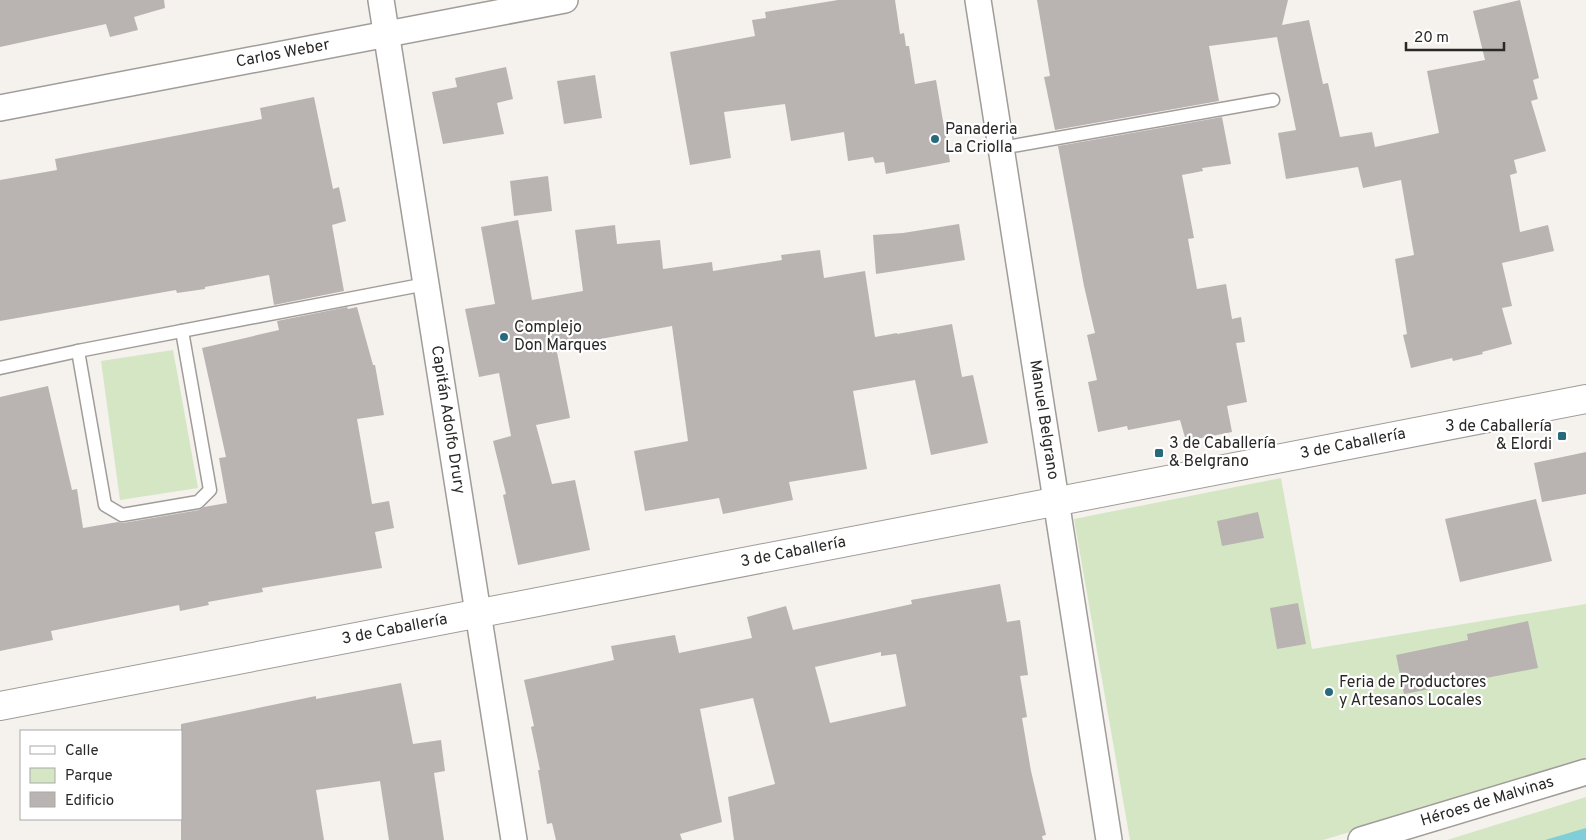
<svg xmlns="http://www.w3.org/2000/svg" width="1586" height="840" font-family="Overpass,sans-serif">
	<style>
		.green { fill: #d4e6c4 }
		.water { fill: #80ced7 }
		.building { fill: #b9b4b2; fill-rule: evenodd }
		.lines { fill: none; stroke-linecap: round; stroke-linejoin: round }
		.service-casing { stroke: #a09c99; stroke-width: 15 }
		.minor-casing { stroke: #a09c99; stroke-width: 28 }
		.secondary-casing { stroke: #a09c99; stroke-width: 30 }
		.service { stroke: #fff; stroke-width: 12 }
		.minor { stroke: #fff; stroke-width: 25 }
		.secondary { stroke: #fff; stroke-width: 28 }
		.poi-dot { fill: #266a7b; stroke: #fff; stroke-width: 2 }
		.labels { text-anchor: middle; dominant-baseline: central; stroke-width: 4.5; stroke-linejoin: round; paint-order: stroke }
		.street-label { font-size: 16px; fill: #2a2827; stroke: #fff }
		.poi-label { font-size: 16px; fill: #2a2827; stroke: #fff; text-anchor: start }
	</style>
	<rect width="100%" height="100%" fill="#f5f1ed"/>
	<g class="green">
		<polygon points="173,350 198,488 120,500 101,361"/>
		<polygon points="1281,478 1312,649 1586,604 1586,762 1323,840 1130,840 1074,519"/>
		<polygon points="1586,797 1586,840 1447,840"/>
	</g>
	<polygon class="water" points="1586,828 1586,840 1545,840"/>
	<g class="building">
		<polygon points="0,0 164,0 165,8 134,17 138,30 110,37 106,24 0,47"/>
		<polygon points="838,0 895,0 900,34 904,33 906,46 909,46 915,84 936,80 950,162 886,174 884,162 875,163 873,157 848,161 844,132 791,141 785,104 724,112 731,158 690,165 670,52 755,36 752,20 766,18 765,12"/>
		<polygon points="1037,0 1288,0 1282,25 1309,20 1323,84 1328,83 1340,137 1372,132 1375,147 1439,133 1427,71 1485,60 1473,11 1520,0 1539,78 1533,80 1538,99 1531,101 1546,151 1514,160 1517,173 1510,175 1520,232 1548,225 1554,251 1502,263 1512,306 1502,308 1512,344 1482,352 1483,354 1453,361 1452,358 1411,368 1403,335 1407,334 1395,259 1414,255 1401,180 1363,188 1358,167 1286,179 1278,133 1296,130 1277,37 1209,46 1219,101 1055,130 1044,77 1050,76"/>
		<polygon points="506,67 513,99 497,103 504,134 443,144 432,92 457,87 455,78"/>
		<polygon points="595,75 602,118 564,124 557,81"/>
		<polygon points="314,97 333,189 339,187 346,221 332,225 344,291 274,305 269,275 205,287 205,289 177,293 176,290 0,321 0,180 57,170 55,159 262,119 260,108"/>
		<polygon points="1222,117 1231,164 1202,168 1203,171 1182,175 1194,238 1188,239 1197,289 1226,284 1232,319 1241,317 1245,342 1236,343 1247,402 1227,406 1232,432 1186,441 1180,420 1128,430 1127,426 1098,432 1088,382 1097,380 1087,335 1095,333 1084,286 1058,146"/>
		<polygon points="548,176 552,211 514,216 510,181"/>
		<polygon points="518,220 532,300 583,291 575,230 615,225 617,244 660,240 663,269 712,262 713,271 782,260 781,255 820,250 824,278 865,271 875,337 897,333 897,334 952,324 962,377 973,375 988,443 931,455 915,380 853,391 867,469 789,482 793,500 723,514 719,498 645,511 634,451 688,441 672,326 595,340 596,345 557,352 570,418 536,425 552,484 575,480 590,550 518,565 503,495 506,494 493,441 511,436 499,373 479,377 465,309 495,304 481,227"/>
		<polygon points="959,224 965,260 876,274 873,235 903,233"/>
		<polygon points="347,307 348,309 357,307 373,365 375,365 384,415 357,419 372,504 389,501 394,528 375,532 382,568 262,588 263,592 208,602 209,605 180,611 179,605 51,631 53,640 0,651 0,397 48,386 72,490 77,489 83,528 118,522 123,523 199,510 204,507 227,503 219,458 226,457 202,348 279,330 277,321"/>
		<polygon points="1586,452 1586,494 1542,502 1534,463"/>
		<polygon points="1536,499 1552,561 1460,582 1445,519"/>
		<polygon points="1258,512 1264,538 1222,546 1217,521"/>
		<path d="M 1000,584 L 1007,622 L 1020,620 L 1028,675 L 1020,676 L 1027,717 L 1022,718 L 1031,771 L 1046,835 L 1042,836 L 1043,840 L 734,840 L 728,797 L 775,784 L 753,698 L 700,709 L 722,822 L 680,834 L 682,840 L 556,840 L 552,823 L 547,824 L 538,770 L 540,770 L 531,727 L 534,726 L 524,680 L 614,660 L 611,646 L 675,635 L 679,653 L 752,638 L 747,617 L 786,606 L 793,630 L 912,604 L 911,600 ZM 881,652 L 881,656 L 896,654 L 906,706 L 830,723 L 815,667 Z"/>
		<polygon points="1298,603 1306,644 1277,649 1270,608"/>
		<polygon points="1528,621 1538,668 1404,694 1396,655 1468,640 1467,634"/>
		<polygon points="401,683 413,744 441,740 445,771 434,773 444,840 389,840 380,781 316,790 324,840 181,840 181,724 316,696 316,699"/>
	</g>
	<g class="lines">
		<g class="service-casing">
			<g id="service">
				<polyline points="1001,148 1273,100"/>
				<polyline points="78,351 105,505 122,515 198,502 210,490 182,331"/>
				<polyline points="0,368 78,351 426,284"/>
			</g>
		</g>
		<g class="minor-casing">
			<g id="minor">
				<path id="s1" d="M 381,0 L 514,840"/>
				<path id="s2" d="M 978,0 L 1109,840"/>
				<path id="s3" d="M 0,108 L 565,0"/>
				<path id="s4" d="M 1361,840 L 1586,772"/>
			</g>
		</g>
		<g class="secondary-casing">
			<g id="secondary">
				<path id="s5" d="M 0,706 L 1586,399"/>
			</g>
		</g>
		<use href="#service" class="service"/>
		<use href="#minor" class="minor"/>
		<use href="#secondary" class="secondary"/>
	</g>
	<g class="poi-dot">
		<circle cx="935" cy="139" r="5"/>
		<circle cx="504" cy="337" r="5"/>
		<rect x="1557" y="431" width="10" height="10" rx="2.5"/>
		<rect x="1154" y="448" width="10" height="10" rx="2.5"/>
		<circle cx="1329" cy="692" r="5"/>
	</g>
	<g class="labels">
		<g class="street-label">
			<text stroke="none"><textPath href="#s3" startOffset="288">Carlos Weber</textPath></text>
			<text stroke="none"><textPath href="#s1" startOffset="425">Capitán Adolfo Drury</textPath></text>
			<text stroke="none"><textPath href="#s2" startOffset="425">Manuel Belgrano</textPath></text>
			<text stroke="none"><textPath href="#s5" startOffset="1378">3 de Caballería</textPath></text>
			<text stroke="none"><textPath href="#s5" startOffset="808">3 de Caballería</textPath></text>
			<text stroke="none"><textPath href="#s5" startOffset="402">3 de Caballería</textPath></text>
			<text stroke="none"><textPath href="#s4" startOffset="132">Héroes de Malvinas</textPath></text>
		</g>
		<g class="poi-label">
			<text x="945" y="130">Panaderia<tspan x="945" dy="18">La Criolla</tspan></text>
			<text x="514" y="328">Complejo<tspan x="514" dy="18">Don Marques</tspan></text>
			<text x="1552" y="427" text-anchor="end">3 de Caballería<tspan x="1552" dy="18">&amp; Elordi</tspan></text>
			<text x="1169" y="444">3 de Caballería<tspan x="1169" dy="18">&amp; Belgrano</tspan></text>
			<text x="1339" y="683">Feria de Productores<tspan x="1339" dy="18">y Artesanos Locales</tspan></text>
		</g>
	</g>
	<rect x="20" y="730" width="162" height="90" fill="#ffffff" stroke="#aaa9a9"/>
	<rect x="30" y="746" width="25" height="8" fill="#ffffff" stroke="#aaa9a9"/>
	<text x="65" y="755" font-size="15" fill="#2a2827">Calle</text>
	<rect x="30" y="768" width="25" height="15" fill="#d4e6c4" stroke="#aaa9a9"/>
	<text x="65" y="780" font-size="15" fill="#2a2827">Parque</text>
	<rect x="30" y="792" width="25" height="15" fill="#b9b4b2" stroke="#aaa9a9"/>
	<text x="65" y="805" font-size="15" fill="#2a2827">Edificio</text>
	<path d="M1406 42v8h98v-8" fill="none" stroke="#2a2827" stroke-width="2.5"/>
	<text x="1414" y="42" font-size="15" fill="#2a2827" stroke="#ffffff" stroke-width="4" paint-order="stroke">20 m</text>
</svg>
